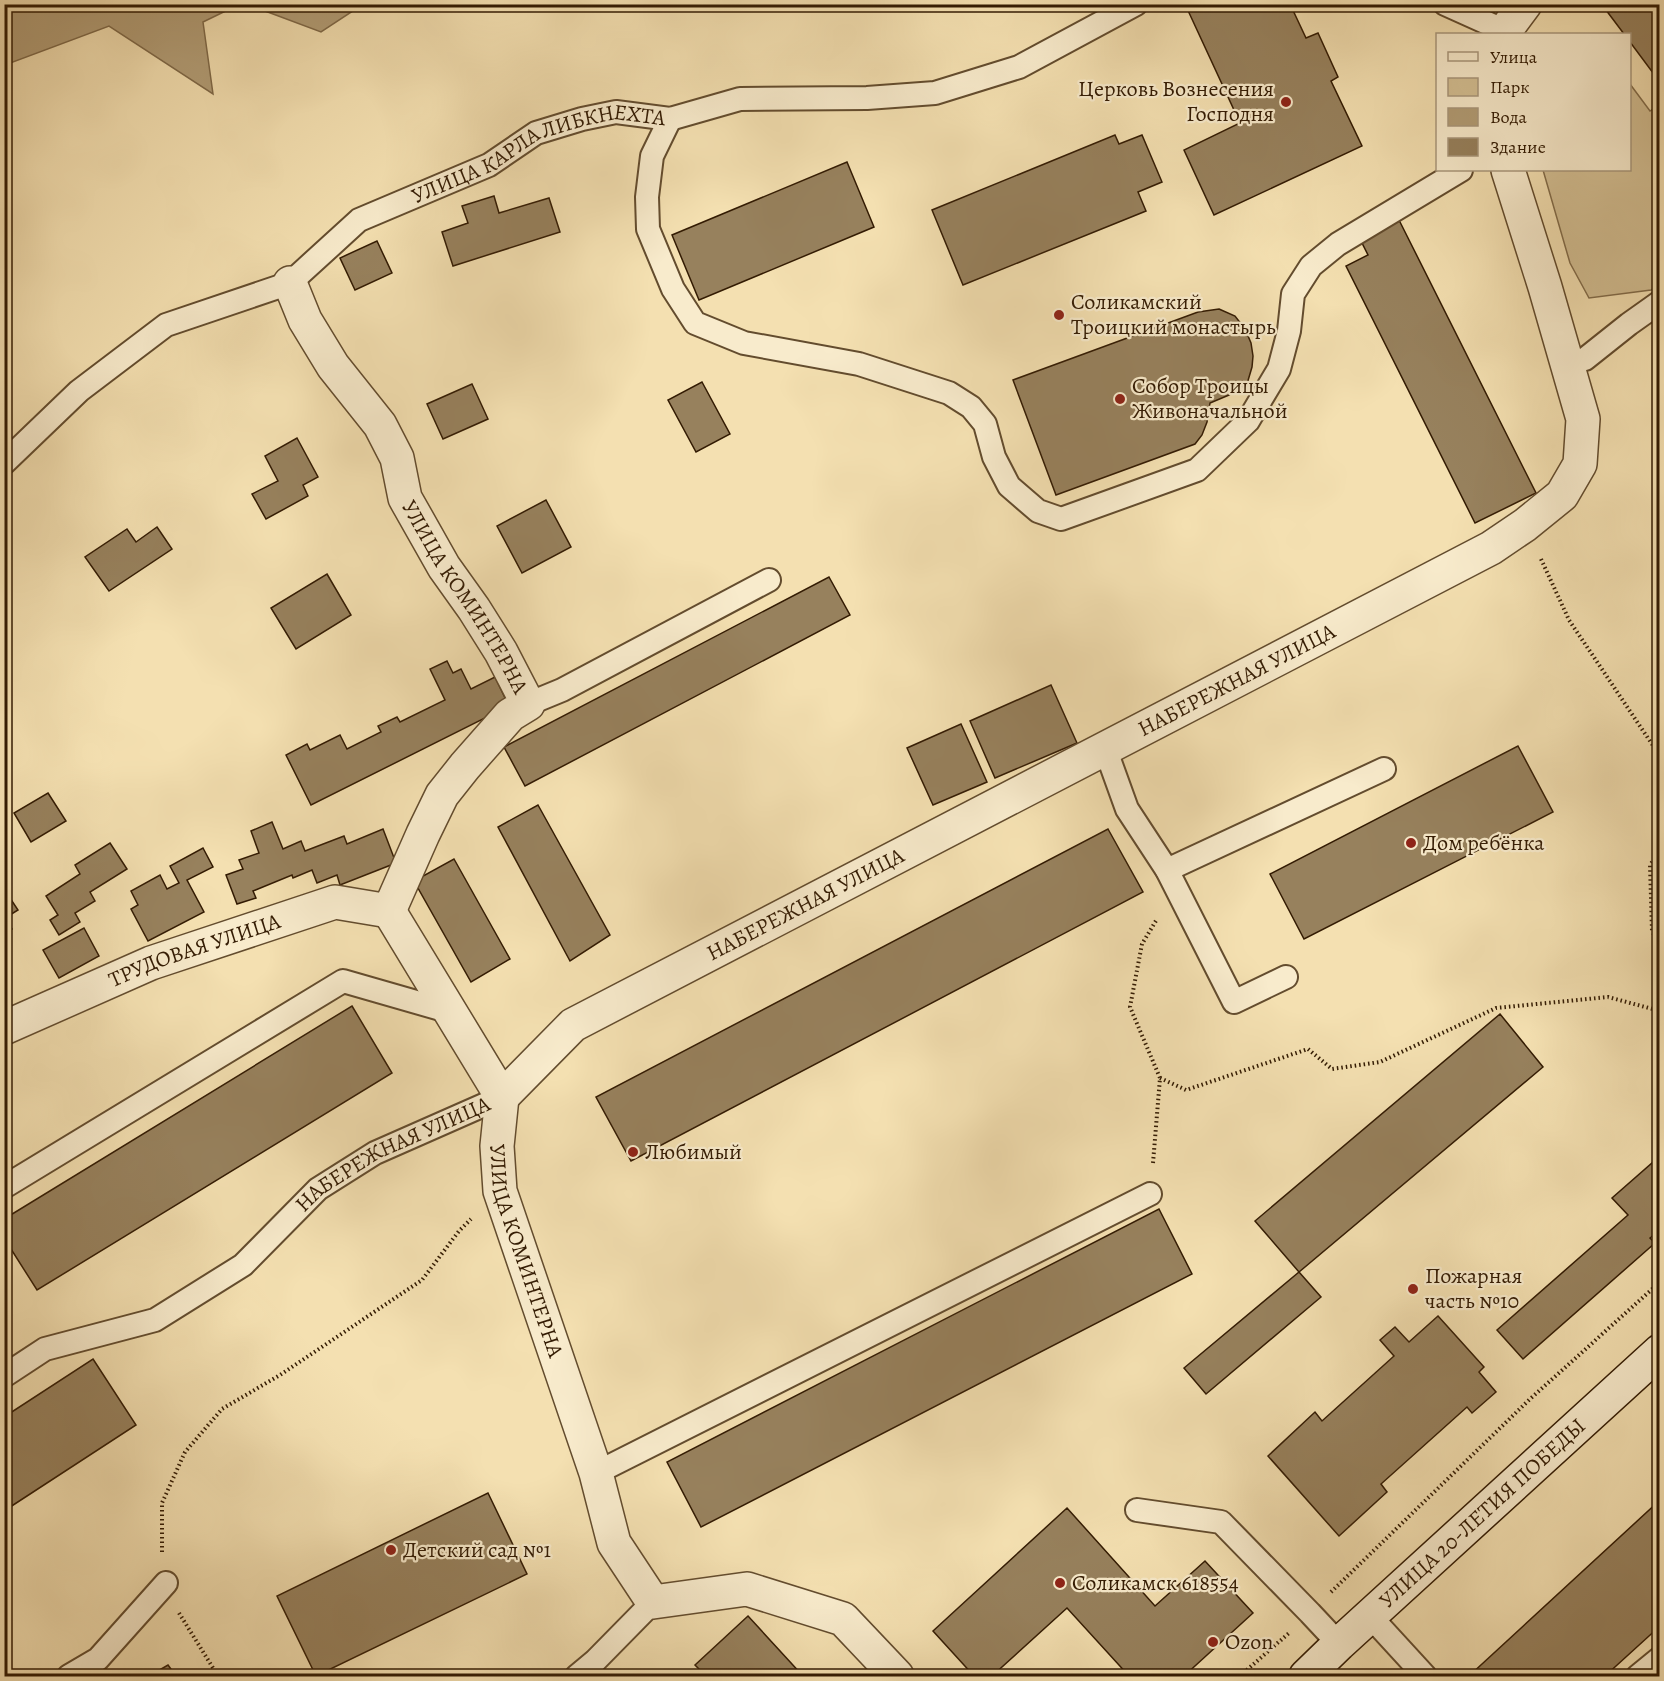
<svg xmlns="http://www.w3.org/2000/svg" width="1664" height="1681" font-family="Alegreya,serif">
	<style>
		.green { fill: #d3bf93; stroke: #836d4b; stroke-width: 1.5 }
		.water { fill: #b29d76; stroke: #7f6948; stroke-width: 1.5 }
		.building { fill: #97815d; stroke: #331b03; stroke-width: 1.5 }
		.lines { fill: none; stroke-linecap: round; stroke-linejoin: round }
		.lane-casing { stroke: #634c2e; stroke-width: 26 }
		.street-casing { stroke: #634c2e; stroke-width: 36 }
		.secondary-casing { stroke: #331b03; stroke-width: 36 }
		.path { stroke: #331b03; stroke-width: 4; stroke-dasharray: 1.5 3; stroke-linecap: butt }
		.lane { stroke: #f8ebcc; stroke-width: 22 }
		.street { stroke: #f8ebcc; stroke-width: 33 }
		.secondary { stroke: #f8ebcc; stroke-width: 33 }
		.poi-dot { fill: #8f2418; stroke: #f8ebcc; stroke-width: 2 }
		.labels { text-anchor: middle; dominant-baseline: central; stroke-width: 4.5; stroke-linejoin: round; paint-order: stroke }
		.poi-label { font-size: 22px; fill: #331b03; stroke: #f8ebcc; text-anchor: start }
		.street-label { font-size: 22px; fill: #331b03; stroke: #f8ebcc }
	</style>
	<rect width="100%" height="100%" fill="#f4e0b1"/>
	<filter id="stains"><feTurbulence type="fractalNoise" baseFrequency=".00333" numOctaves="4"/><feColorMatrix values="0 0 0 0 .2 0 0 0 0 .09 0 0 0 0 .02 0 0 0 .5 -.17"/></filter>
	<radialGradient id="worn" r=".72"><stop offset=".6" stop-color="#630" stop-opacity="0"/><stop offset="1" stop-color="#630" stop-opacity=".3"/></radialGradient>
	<polygon class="green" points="1630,84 1650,111 1659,105 1659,284 1651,290 1589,298 1570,263 1543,170 1630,170"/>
	<g class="water">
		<polygon points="5,4 238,4 238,5 203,22 213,94 109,26 5,65"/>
		<polygon points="249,5 362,5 321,32"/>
	</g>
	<g class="building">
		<polygon points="1185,4 1290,4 1306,38 1318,33 1338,77 1331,81 1362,146 1214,215 1184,150 1240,123"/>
		<polygon points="1613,4 1660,4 1660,74 1656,77 1630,42 1630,34 1624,34 1606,10"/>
		<polygon points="1115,135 1119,144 1142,135 1162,182 1138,192 1146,211 963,285 932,210"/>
		<polygon points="847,162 874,227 699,300 672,235"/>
		<polygon points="494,196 499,213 549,198 560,232 453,266 442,232 468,223 462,206"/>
		<polygon points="1399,220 1536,493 1475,523 1346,266 1368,255 1360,239"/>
		<polygon points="377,241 392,273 355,290 340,258"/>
		<polygon points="1219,309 1235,316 1245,329 1251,343 1253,356 1252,367 1247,384 1229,395 1210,403 1207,422 1202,435 1195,444 1056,495 1013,380 1198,312"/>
		<polygon points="702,382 730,434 696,452 668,400"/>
		<polygon points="472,384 488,419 443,439 427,404"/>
		<polygon points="297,438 318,477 303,485 308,496 266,519 252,494 278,481 265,456"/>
		<polygon points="546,500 571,547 522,573 497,526"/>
		<polygon points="157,527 172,549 109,591 85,557 127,529 136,542"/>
		<polygon points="327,574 351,615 296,649 271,608"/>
		<polygon points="829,577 850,615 525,786 504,747"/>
		<polygon points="447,661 453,673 461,669 471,689 495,677 509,706 311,805 286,755 307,744 310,750 340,735 347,749 381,732 378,726 397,717 400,722 445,700 430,669"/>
		<polygon points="1051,685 1077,743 995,778 970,721"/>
		<polygon points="961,724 987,782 933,805 907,748"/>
		<polygon points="1518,746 1553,812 1304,939 1270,874"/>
		<polygon points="48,793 66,821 31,842 14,813"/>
		<polygon points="538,805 610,935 570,961 498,827"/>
		<polygon points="272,822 283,849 301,841 305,851 344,836 347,844 383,829 396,863 340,885 337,875 317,883 312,870 293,878 292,875 253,891 256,898 237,904 226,875 243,869 239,860 259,853 251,831"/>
		<polygon points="1108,829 1143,892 631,1161 596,1097"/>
		<polygon points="110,843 127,869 90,892 95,901 75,913 80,922 59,935 50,920 58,915 46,896 80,874 75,865"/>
		<polygon points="203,848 213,867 187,880 204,912 148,941 131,909 138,905 131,891 160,875 167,889 179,883 170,866"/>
		<polygon points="454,859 510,959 471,982 414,881"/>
		<polygon points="4,889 18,910 5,918 12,929 4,933"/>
		<polygon points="84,928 99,956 59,978 43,950"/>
		<polygon points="352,1006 392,1073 37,1290 4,1238 4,1219"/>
		<polygon points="1500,1014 1543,1067 1299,1272 1255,1221"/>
		<polygon points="1660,1156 1660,1230 1650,1238 1655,1243 1523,1359 1497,1330 1628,1215 1612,1198"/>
		<polygon points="1159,1209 1192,1274 701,1527 667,1462"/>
		<polygon points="1299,1272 1321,1297 1206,1394 1184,1368"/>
		<polygon points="1438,1316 1484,1367 1479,1372 1496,1392 1472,1413 1467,1407 1381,1484 1387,1492 1339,1536 1268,1456 1315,1412 1322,1421 1394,1356 1380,1340 1395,1327 1409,1342"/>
		<polygon points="93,1359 136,1425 4,1511 4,1417"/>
		<polygon points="488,1493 527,1574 316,1676 277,1596"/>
		<polygon points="1660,1500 1660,1626 1605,1676 1469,1676"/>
		<polygon points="1067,1508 1155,1606 1205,1561 1253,1613 1184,1676 1129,1676 1067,1608 992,1676 974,1676 933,1631"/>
		<polygon points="748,1616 803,1676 706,1676 695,1665"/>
		<polygon points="168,1665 176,1676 149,1676"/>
	</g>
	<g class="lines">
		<g class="lane-casing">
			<g id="lane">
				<polyline points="1445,4 1505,31"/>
				<polyline points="670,119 652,156 647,197 648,229 673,289 695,323 744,343 859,364 949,393 971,407 985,424 994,457 1009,486 1038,511 1061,519 1197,470 1248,421 1279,369 1289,331 1293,294 1311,266 1338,244 1461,170"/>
				<polyline points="1567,364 1585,359 1629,324 1660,302"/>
				<path id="s1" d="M 4,463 L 79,391 L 166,325 L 290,283 L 359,220 L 489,165 L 536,133 L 582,119 L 616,112 L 670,119 L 740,99 L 867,98 L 935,93 L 1019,67 L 1136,4"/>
				<polyline points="528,704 562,690 769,580"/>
				<polyline points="1105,748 1127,809 1167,870 1234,1002 1286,977"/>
				<polyline points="1167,870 1384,769"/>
				<polyline points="4,1187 343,981 451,1012"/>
				<path id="s2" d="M 4,1376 L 45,1349 L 155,1320 L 243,1265 L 318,1189 L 375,1153 L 502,1097"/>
				<polyline points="596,1473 1150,1194"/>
				<polyline points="1137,1510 1221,1522 1310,1613 1339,1644"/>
				<polyline points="1370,1616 1425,1676"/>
				<polyline points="69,1676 98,1659 166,1583"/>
				<polyline points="577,1676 595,1661 653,1602"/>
				<polyline points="1638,1676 1660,1658"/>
			</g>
		</g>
		<g class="street-casing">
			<g id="street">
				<polyline points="1504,34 1505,31 1525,4"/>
				<path id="s3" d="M 290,283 L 305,320 L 333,366 L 380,425 L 397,458 L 405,498 L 444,567 L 474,609 L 501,652 L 528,704 L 510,715 L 465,766 L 442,795 L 423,834 L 389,911"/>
				<path id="s4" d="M 389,911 L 502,1097 L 497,1146 L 500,1191 L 596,1473 L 614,1543 L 653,1602 L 747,1589 L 843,1619 L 897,1676"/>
				<path id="s5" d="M 4,1028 L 151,963 L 335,902 L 389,911"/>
				<path id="s6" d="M 502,1097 L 573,1025 L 1491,548 L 1525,525 L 1562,495 L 1580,464 L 1583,419 L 1545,287 L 1508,170"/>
			</g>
		</g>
		<g class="secondary-casing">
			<g id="secondary">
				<path id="s7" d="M 1306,1676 L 1339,1644 L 1660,1351"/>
			</g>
		</g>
		<g class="path">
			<polyline points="1541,559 1569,620 1660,756"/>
			<polyline points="1660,851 1650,865 1652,931 1660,945"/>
			<polyline points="1160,1078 1186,1090 1308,1049 1332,1069 1380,1062 1496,1008 1608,997 1660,1011"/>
			<polyline points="1153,1163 1160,1078 1130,1007 1142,944 1157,919"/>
			<polyline points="162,1552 162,1503 185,1452 222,1409 280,1375 422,1280 459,1231 471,1219"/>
			<polyline points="1331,1592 1529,1400 1660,1282"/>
			<polyline points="179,1613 218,1676"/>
			<polyline points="1240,1676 1289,1633"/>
		</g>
		<use href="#lane" class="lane"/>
		<use href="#street" class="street"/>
		<use href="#secondary" class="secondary"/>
	</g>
	<g class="poi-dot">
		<circle cx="1286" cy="102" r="6"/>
		<circle cx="1059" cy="315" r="6"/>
		<circle cx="1120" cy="399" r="6"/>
		<circle cx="1411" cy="843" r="6"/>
		<circle cx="633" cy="1152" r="6"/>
		<circle cx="1413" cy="1289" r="6"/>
		<circle cx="391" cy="1550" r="6"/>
		<circle cx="1060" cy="1583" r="6"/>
		<circle cx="1213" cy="1642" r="6"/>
	</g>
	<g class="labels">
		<g class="poi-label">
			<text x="1274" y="89" text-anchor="end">Церковь Вознесения<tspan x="1274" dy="25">Господня</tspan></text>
			<text x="1071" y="302">Соликамский<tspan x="1071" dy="25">Троицкий монастырь</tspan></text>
			<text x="1132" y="386">Собор Троицы<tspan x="1132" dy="25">Живоначальной</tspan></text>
			<text x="1423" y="843">Дом ребёнка</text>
			<text x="645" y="1152">Любимый</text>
			<text x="1425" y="1276">Пожарная<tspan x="1425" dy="25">часть №10</tspan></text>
			<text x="403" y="1550">Детский сад №1</text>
			<text x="1072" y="1583">Соликамск 618554</text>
			<text x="1225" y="1642">Ozon</text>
		</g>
		<g class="street-label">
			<text stroke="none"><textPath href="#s1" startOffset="632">УЛИЦА КАРЛА ЛИБКНЕХТА</textPath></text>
			<text stroke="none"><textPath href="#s3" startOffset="363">УЛИЦА КОМИНТЕРНА</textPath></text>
			<text stroke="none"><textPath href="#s6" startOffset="849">НАБЕРЕЖНАЯ УЛИЦА</textPath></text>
			<text stroke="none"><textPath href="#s6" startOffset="363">НАБЕРЕЖНАЯ УЛИЦА</textPath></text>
			<text stroke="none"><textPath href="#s5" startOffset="206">ТРУДОВАЯ УЛИЦА</textPath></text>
			<text stroke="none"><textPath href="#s2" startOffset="456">НАБЕРЕЖНАЯ УЛИЦА</textPath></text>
			<text stroke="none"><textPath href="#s4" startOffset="376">УЛИЦА КОМИНТЕРНА</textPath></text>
			<text stroke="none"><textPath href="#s7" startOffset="240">УЛИЦА 20-ЛЕТИЯ ПОБЕДЫ</textPath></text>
		</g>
	</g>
	<rect width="1664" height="1681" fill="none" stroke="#f4e0b1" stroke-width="24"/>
	<rect x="6" y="6" width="1652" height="1669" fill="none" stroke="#331b03" stroke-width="3"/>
	<rect x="12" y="12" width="1640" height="1657" fill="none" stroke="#331b03" stroke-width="1.5"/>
	<rect x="1436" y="33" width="195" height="138" fill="#f8ebcc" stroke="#a9987c" stroke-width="1.5"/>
	<rect x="1448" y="52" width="30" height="9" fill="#f8ebcc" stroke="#a9987c" stroke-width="1.5"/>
	<text x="1490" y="63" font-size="18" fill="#331b03">Улица</text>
	<rect x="1448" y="78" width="30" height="18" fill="#d3bf93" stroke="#a9987c" stroke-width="1.5"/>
	<text x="1490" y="93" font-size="18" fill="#331b03">Парк</text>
	<rect x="1448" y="108" width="30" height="18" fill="#b29d76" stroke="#a9987c" stroke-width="1.5"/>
	<text x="1490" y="123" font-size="18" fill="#331b03">Вода</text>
	<rect x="1448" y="138" width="30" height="18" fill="#97815d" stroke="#a9987c" stroke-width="1.5"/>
	<text x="1490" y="153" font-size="18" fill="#331b03">Здание</text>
	<rect width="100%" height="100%" filter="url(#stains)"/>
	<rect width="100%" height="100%" fill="url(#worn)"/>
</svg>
